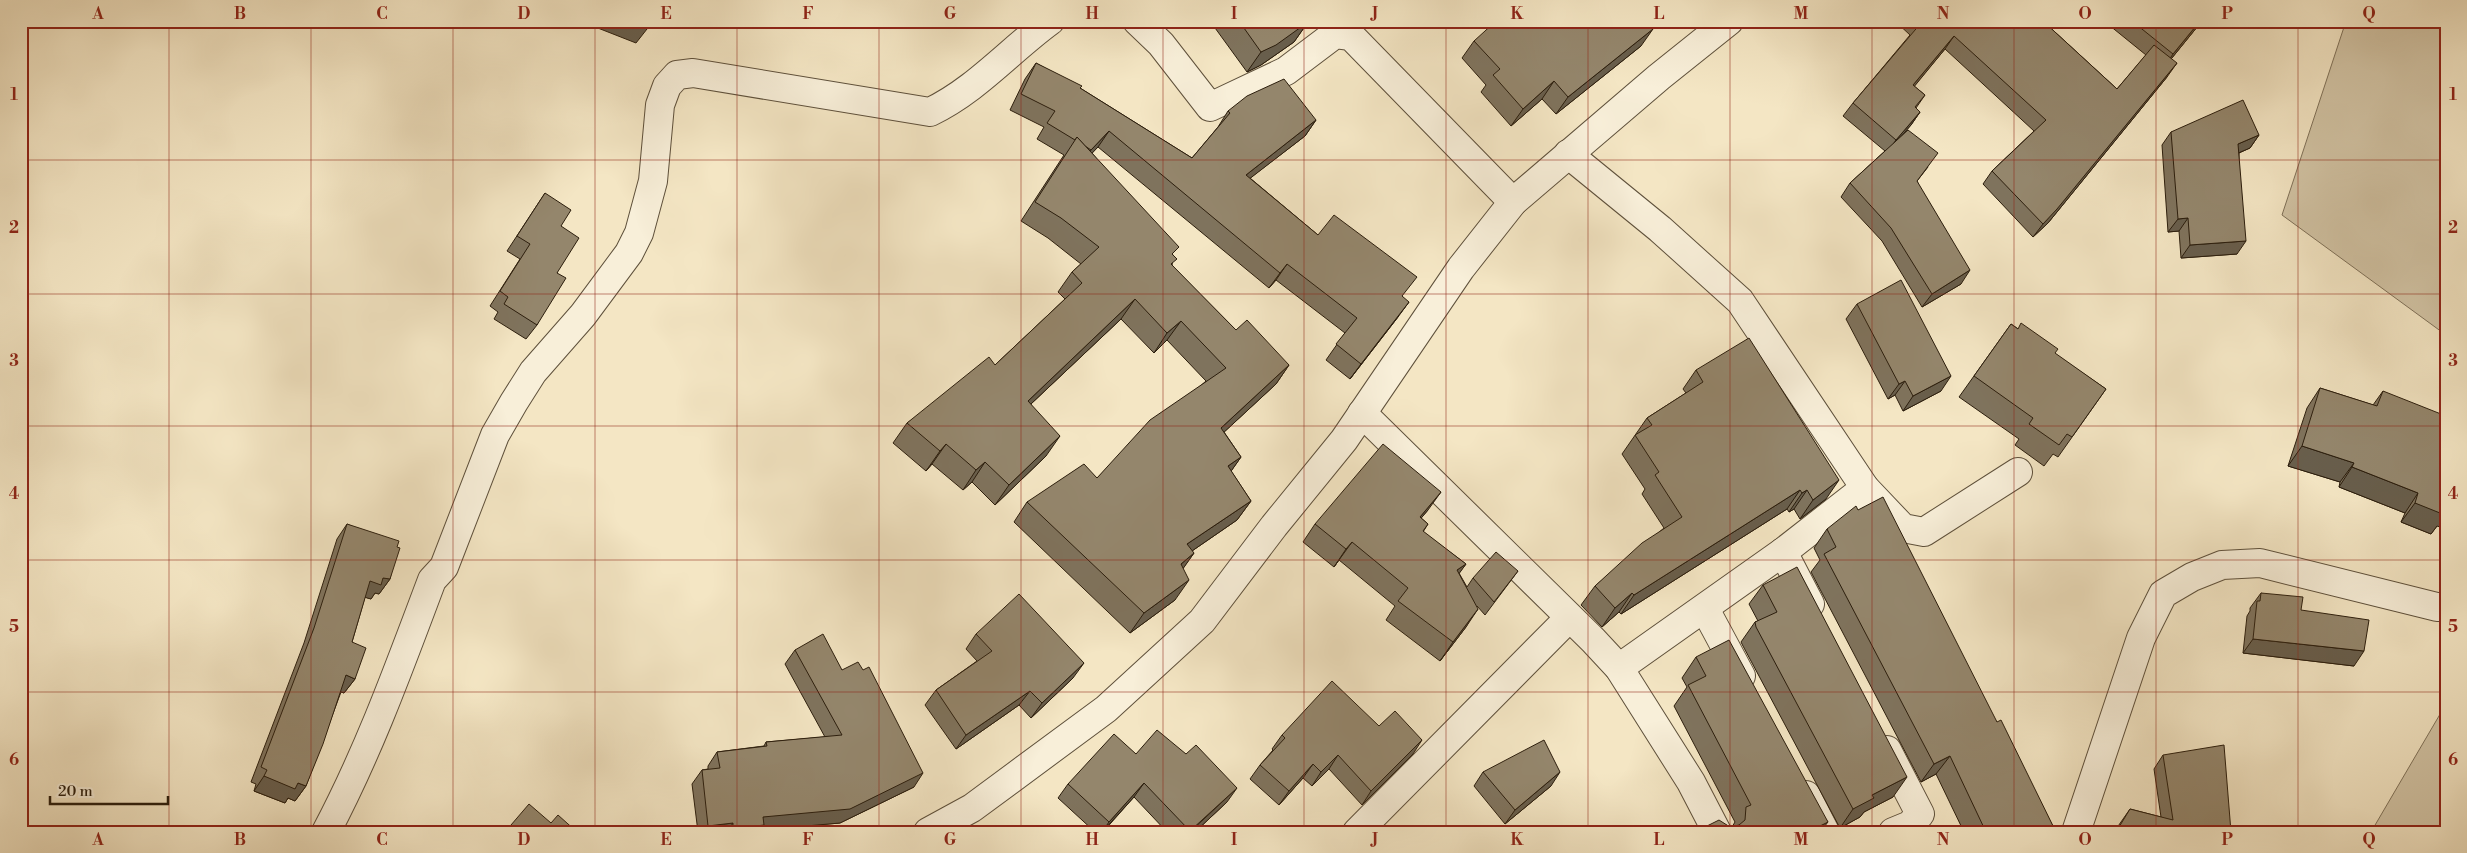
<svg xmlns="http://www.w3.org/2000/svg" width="2467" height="853" font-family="'Libre Bodoni',serif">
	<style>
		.green { fill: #d2c4a5; stroke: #7f7159 }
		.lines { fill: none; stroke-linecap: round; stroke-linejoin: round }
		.minor-casing { stroke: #5e503b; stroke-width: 30 }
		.minor { stroke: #f8efd9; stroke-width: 28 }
		.wall { fill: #7f735d; stroke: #2c1e0d }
		.shaded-wall { fill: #685e4c; stroke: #2c1e0d }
		.building { fill: #94866c; stroke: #2c1e0d }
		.grid { fill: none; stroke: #8f2418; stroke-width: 1; stroke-opacity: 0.55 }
		.neatline { fill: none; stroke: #8f2418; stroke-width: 2 }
		.grid-label { font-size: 16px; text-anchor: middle; font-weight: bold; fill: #8f2418 }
	</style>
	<rect width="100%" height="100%" fill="#f4e6c4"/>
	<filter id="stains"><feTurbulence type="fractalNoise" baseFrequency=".004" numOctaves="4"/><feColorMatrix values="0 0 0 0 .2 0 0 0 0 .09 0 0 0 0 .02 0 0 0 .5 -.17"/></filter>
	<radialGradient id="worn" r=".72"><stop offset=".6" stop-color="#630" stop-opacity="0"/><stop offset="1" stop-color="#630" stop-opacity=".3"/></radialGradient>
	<g class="green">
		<polygon points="2346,21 2446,21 2446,335 2282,215"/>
		<polygon points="2446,704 2446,832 2371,832"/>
	</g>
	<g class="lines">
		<g class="minor-casing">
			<g id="minor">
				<polyline points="1137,21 1161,44 1210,107 1286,71 1335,34 1351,36 1513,202"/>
				<polyline points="1568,154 1660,229 1740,301 1865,488 1903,528 1924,532 2018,472"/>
				<polyline points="1362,413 1593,640 1619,668 1691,782 1717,832"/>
				<polyline points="1783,552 1810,604"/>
				<polyline points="1705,609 1741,676"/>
				<polyline points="1619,668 1783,552 1865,488"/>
				<polyline points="1887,750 1920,814 1910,825 1893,832"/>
				<polyline points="1806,795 1825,832"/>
				<path d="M 326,832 C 369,751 400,665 432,580 L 444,567 L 495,435 L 514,402 L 533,372 L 583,315 L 629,253 L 639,233 L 653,181 L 660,105 L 667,86 L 677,75 L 693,73 L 930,112 C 976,90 1009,51 1050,21"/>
				<polyline points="928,832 972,808 1106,709 1202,621 1274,526 1344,440 1461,268 1513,202 1659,77 1729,21"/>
				<polyline points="1357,832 1569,618"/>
				<polyline points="2076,832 2141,638 2163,594 2192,577 2222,565 2260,563 2437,607 2446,607"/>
			</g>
		</g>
		<use href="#minor" class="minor"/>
	</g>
	<g class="wall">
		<polygon points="1210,21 1308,21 1308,22 1294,42 1261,65 1247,72"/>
		<polygon points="1895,21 2043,21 2117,89 2146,55 2104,21 2202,21 2171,59 2167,77 2048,223 2033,237 1983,184 1992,171 2034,131 1945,49 1914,86 1925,95 1916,108 1920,112 1911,125 1902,135 1928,167 1917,181 1961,284 1922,307 1882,241 1841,197 1850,183 1885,151 1843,116 1853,103 1910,35"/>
		<polygon points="1474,41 1641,46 1556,114 1542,99 1511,126 1481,92 1486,85 1462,58"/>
		<polygon points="1036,63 1080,88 1192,158 1218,127 1228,111 1316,120 1305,136 1250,178 1318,235 1403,297 1398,317 1350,379 1326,360 1345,333 1276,280 1269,288 1098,147 1092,153 1173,255 1172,266 1236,330 1289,365 1276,384 1224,432 1241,457 1231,471 1251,501 1237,520 1192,551 1194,553 1183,568 1175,600 1130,633 1014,522 1027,502 1097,478 1206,381 1167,340 1154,353 1121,319 1031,404 1046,456 995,505 972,482 963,490 932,464 926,471 893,443 907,423 995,365 1065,299 1058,292 1072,272 1081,264 1048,238 1021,221 1064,155 1037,139 1044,127 1010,110 1025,79"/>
		<polygon points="2171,132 2259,135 2250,148 2239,153 2237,254 2181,258 2179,231 2168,232 2162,145"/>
		<polygon points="545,193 561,226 557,273 537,325 526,339 494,319 498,312 490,306 520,259 507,251"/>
		<polygon points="1857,304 1941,391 1903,411 1895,395 1888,399 1846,319"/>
		<polygon points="2011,324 2106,389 2058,457 2053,454 2044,466 2015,445 2019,439 1959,397"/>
		<polygon points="1696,370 1826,499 1800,519 1794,509 1789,512 1787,509 1621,614 1619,612 1602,627 1581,605 1595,586 1664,528 1642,494 1645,489 1622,454 1647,418 1686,393 1683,389"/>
		<polygon points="2320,388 2373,405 2383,391 2437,526 2431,534 2401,522 2405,513 2339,487 2340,482 2288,466 2307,408"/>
		<polygon points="1428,510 1421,518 1428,524 1423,532 1466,564 1459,573 1467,587 1473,578 1518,571 1485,615 1477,606 1466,627 1440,661 1386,620 1395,606 1339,560 1334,567 1303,542 1315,524"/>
		<polygon points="347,524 397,547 390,579 379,594 375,593 371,599 365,597 352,642 355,679 344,693 341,692 306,786 295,801 288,798 285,803 254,791 256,784 251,782 304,643 337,539"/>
		<polygon points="1827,529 1997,722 2056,832 1964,832 1936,774 1921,782 1811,572 1820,560 1814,548"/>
		<polygon points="1763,585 1893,797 1864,812 1860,817 1840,828 1743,646 1741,642 1755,622 1758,621 1749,604"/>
		<polygon points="2261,593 2301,610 2354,666 2243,653 2247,616 2250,611 2250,608"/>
		<polygon points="976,634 1073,678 1031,718 1019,705 956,749 925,705 936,690 977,661 966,649"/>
		<polygon points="795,650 842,670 914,787 840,823 761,830 759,832 698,832 692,784 702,770 708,769 708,766 717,752 764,746 766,742 825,737 785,664"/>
		<polygon points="1696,657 1828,822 1732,827 1735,822 1674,706 1687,687 1682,678"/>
		<polygon points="1379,726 1413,754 1362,805 1329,769 1312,786 1303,778 1279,805 1250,779 1260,765 1273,750 1272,749 1282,735"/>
		<polygon points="1136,754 1227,802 1195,832 1167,832 1134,797 1103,832 1095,832 1058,798 1068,784"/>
		<polygon points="2163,755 2231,832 2114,832 2130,809 2161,817 2154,769"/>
		<polygon points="1483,772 1551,786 1505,824 1474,786"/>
	</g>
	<g class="shaded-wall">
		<polygon points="580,21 628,21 647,29 636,43"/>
		<polygon points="2200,21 2202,21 2163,69 2173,54"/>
		<polygon points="1308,22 1294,42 1261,65 1247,72 1261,52"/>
		<polygon points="1653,29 1641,46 1556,114 1568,97"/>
		<polygon points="1954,36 1945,49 1904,99 1913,85"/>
		<polygon points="2177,63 2167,77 2048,223 2033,237 2043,224"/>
		<polygon points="1554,81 1542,99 1511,126 1523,109"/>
		<polygon points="1920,112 1911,125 1887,153 1896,140"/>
		<polygon points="1316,120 1305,136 1235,190 1246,175"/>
		<polygon points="1109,131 1098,147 1080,166 1091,150"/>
		<polygon points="2259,135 2250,148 2229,157 2238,144"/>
		<polygon points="2188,218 2179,231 2168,232 2178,219"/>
		<polygon points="2246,241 2237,254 2181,258 2190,245"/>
		<polygon points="1287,264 1276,280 1269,288 1280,273"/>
		<polygon points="1970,270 1961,284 1922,307 1932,294"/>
		<polygon points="1135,299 1121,319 1014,420 1028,401"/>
		<polygon points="1409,302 1398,317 1350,379 1361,364"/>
		<polygon points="1181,321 1167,340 1154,353 1167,333"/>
		<polygon points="1289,365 1276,384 1207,448 1221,428"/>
		<polygon points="1951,376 1941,391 1903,411 1913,396"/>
		<polygon points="1905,381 1895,395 1888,399 1899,384"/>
		<polygon points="1060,436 1046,456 995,505 1009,485"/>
		<polygon points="946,444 932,464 926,471 940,451"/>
		<polygon points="2302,446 2354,463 2340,482 2288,466"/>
		<polygon points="1241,457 1227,477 1228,466"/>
		<polygon points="985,462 972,482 963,490 976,470"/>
		<polygon points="2352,467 2418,493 2405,513 2339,487"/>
		<polygon points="1839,480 1826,499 1800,519 1813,500"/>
		<polygon points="1800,490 1787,509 1621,614 1634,595"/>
		<polygon points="1807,490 1794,509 1789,512 1802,493"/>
		<polygon points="1441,492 1428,510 1407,535 1420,517"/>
		<polygon points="1251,501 1237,520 1173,564 1187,544"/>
		<polygon points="2415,503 2446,510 2446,529 2437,526 2431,534 2401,522"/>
		<polygon points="1352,542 1339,560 1334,567 1346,549"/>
		<polygon points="1194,553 1180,573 1181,564"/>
		<polygon points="1466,564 1453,582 1457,570"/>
		<polygon points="383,578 390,579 379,594 375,593 371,599 360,596 370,581"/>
		<polygon points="1189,580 1175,600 1130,633 1144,613"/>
		<polygon points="1632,593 1619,612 1602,627 1615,608"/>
		<polygon points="1478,609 1466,627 1440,661 1453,642"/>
		<polygon points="2253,639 2364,651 2354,666 2243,653"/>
		<polygon points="1084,663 1073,678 1031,718 1042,703"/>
		<polygon points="346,675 355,679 344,693 336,690"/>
		<polygon points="1030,691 1019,705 956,749 966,735"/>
		<polygon points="1422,740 1413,754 1362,805 1371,791"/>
		<polygon points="1338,755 1329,769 1312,786 1321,772"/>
		<polygon points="1950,756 1936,774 1921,782 1934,764"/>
		<polygon points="1313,764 1303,778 1279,805 1289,791"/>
		<polygon points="1560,772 1551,786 1505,824 1515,810"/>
		<polygon points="923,773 914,787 840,823 761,830 759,832 732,832 733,829 763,817"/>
		<polygon points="264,776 298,783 306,786 295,801 288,798 285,803 254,791"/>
		<polygon points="1907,777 1893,797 1864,812 1860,817 1840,828 1853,809 1872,795"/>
		<polygon points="1144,783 1134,797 1102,832 1109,822"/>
		<polygon points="1237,788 1227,802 1195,832 1190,832"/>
		<polygon points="1828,822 1820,832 1808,832"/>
		<polygon points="733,823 727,832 704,832 708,826"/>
	</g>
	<g class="building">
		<polygon points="628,21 650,21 647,29"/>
		<polygon points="1239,21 1308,21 1308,22 1276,45 1261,52"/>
		<polygon points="1496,21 1647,21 1653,29 1568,97 1554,81 1523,109 1493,75 1500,69 1474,41"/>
		<polygon points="1919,21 2043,21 2117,89 2154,45 2177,63 2057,209 2043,224 1992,171 2046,120 1954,36 1913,85 1925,95 1915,107 1920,112 1896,140 1853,103 1921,23"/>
		<polygon points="2132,21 2200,21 2173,54"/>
		<polygon points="1036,63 1082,86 1080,88 1192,158 1230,113 1228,111 1247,96 1284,79 1316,120 1246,175 1318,235 1334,215 1417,277 1402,296 1409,302 1361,364 1336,344 1357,318 1287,264 1280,273 1109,131 1091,150 1085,146 1077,137 1075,140 1047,123 1055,111 1021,94"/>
		<polygon points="2243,100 2259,135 2238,144 2246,241 2190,245 2188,218 2178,219 2171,132"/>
		<polygon points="1908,130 1938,153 1917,181 1970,270 1932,294 1891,228 1850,183"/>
		<polygon points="1077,137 1179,247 1172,254 1177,259 1171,264 1236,330 1247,320 1289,365 1221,428 1241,457 1228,466 1251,501 1187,544 1194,553 1181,564 1189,580 1144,613 1027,502 1084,464 1097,478 1150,420 1226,368 1181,321 1167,333 1135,299 1028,401 1060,436 1009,485 985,462 976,470 946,444 940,451 907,423 989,357 995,365 1082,283 1072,272 1099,247 1061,218 1035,202"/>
		<polygon points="545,193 571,210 561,226 579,238 557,273 566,278 537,325 504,304 508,297 500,291 530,244 517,236"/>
		<polygon points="1901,280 1951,376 1913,396 1905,381 1899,384 1857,304"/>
		<polygon points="2021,323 2058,349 2055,353 2106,389 2072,437 2067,434 2059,445 2029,424 2033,418 1974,376 2011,324 2018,329"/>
		<polygon points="1749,338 1839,480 1813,500 1807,490 1802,493 1800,490 1634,595 1632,593 1615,608 1595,586 1642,543 1682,517 1655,475 1659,472 1635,435 1652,425 1647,418 1703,382 1696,370"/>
		<polygon points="2320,388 2377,406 2383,391 2446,416 2446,513 2445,515 2415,503 2418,493 2352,467 2354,463 2302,446"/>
		<polygon points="1383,444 1441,492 1420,517 1428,524 1423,531 1466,564 1457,570 1478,609 1453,642 1398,601 1408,588 1352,542 1346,549 1315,524"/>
		<polygon points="1883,497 1997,722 2001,720 2056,832 1986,832 1950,756 1934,764 1824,554 1836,547 1827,529 1856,506 1858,510"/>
		<polygon points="347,524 399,541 397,547 400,548 390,579 383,578 381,585 370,581 352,642 366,648 355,679 346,675 323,744 306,786 298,783 295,789 264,776 267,770 261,767 314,628"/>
		<polygon points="1496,552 1518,571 1494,602 1473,578"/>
		<polygon points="1797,567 1907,777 1872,795 1874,798 1853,809 1756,627 1755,622 1777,612 1763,585"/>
		<polygon points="2261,593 2303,597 2301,610 2369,620 2364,651 2253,639 2257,601 2260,601"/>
		<polygon points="1019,594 1084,663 1042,703 1030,691 966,735 936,690 992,651 976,634"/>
		<polygon points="823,634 842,670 858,662 863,670 869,667 923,773 850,809 763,817 764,825 733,829 733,823 708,826 702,770 720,768 717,752 767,746 766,742 842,735 795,650"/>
		<polygon points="1729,640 1828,822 1808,832 1695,832 1719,820 1730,827 1739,825 1745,820 1746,807 1751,805 1688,685 1706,676 1696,657"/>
		<polygon points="1332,681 1379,726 1395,711 1422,740 1371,791 1338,755 1321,772 1313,764 1289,791 1260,765 1285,738 1282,735"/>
		<polygon points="1157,730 1186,754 1196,745 1237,788 1190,831 1144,783 1109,822 1068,784 1114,734 1136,754"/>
		<polygon points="1544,740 1560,772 1515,810 1483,772"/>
		<polygon points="2224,745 2231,832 2116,832 2130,809 2173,820 2163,755"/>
		<polygon points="529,804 551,823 558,815 577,832 505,832"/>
	</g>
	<path class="grid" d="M 169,21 L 169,832M 311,21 L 311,832M 453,21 L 453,832M 595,21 L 595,832M 737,21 L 737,832M 879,21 L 879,832M 1021,21 L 1021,832M 1163,21 L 1163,832M 1304,21 L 1304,832M 1446,21 L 1446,832M 1588,21 L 1588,832M 1730,21 L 1730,832M 1872,21 L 1872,832M 2014,21 L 2014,832M 2156,21 L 2156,832M 2298,21 L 2298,832M 21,160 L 2446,160M 21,294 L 2446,294M 21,426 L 2446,426M 21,560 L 2446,560M 21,692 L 2446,692"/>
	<rect width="2467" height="853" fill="none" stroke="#f4e6c4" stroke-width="55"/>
	<path d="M50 796v8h118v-8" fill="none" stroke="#2c1e0d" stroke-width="2.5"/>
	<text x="58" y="796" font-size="15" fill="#2c1e0d" stroke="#f8efd9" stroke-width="4" paint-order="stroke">20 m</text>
	<rect x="28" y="28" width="2412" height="798" class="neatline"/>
	<g class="grid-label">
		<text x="98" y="19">A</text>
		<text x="240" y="19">B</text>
		<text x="382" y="19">C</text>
		<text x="524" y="19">D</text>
		<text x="666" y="19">E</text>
		<text x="808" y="19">F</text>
		<text x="950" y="19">G</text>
		<text x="1092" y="19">H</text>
		<text x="1234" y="19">I</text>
		<text x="1375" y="19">J</text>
		<text x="1517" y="19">K</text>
		<text x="1659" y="19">L</text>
		<text x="1801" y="19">M</text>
		<text x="1943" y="19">N</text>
		<text x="2085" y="19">O</text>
		<text x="2227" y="19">P</text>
		<text x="2369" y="19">Q</text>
		<text x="14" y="100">1</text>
		<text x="2453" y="100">1</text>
		<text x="14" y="233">2</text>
		<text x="2453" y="233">2</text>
		<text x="14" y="366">3</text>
		<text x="2453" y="366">3</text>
		<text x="14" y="499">4</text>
		<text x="2453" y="499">4</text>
		<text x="14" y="632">5</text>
		<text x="2453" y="632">5</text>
		<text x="14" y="765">6</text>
		<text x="2453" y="765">6</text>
		<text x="98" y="845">A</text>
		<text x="240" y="845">B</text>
		<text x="382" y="845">C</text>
		<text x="524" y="845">D</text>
		<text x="666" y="845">E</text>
		<text x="808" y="845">F</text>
		<text x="950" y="845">G</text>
		<text x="1092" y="845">H</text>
		<text x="1234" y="845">I</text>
		<text x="1375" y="845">J</text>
		<text x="1517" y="845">K</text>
		<text x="1659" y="845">L</text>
		<text x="1801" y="845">M</text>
		<text x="1943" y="845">N</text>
		<text x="2085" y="845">O</text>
		<text x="2227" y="845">P</text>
		<text x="2369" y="845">Q</text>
	</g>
	<rect width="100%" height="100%" filter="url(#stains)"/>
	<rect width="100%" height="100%" fill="url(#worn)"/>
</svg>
